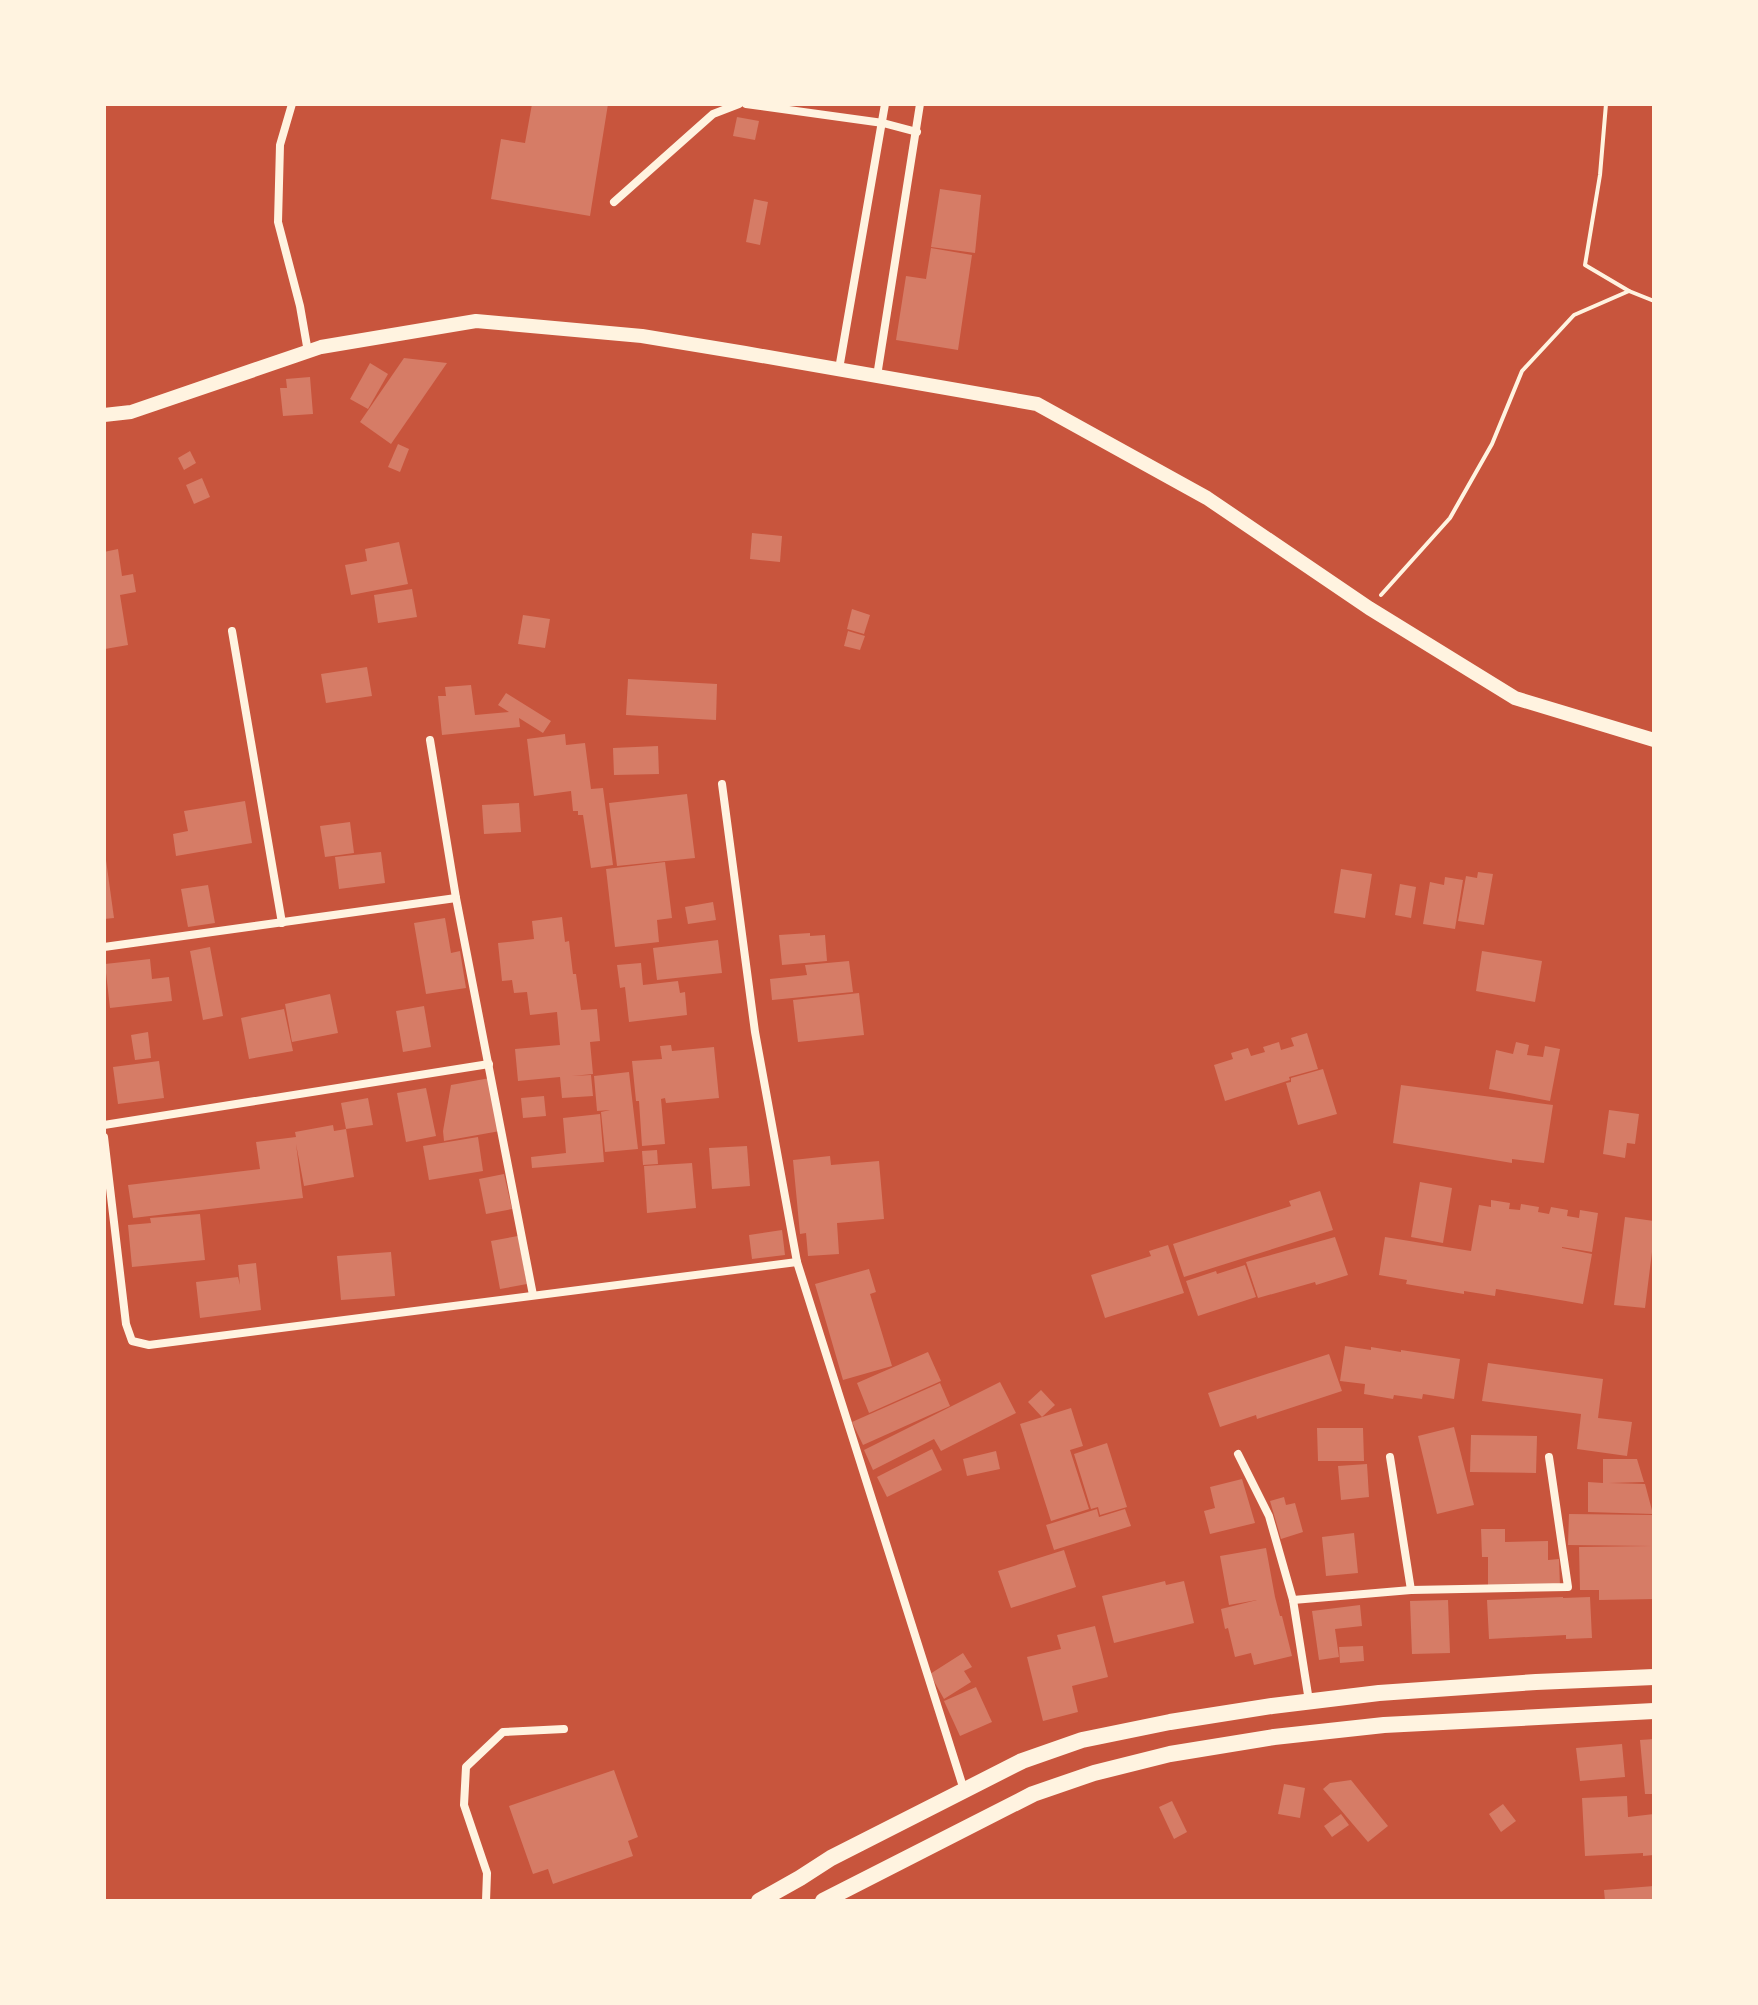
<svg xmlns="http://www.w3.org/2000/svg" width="1758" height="2005" font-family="'Nunito Sans',sans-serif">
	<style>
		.building { fill: #d67c66 }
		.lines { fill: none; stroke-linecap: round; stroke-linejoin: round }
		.path { stroke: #fff3e0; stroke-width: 4 }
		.minor { stroke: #fff3e0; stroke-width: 8 }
		.tertiary { stroke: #fff3e0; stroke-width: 14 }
		.secondary { stroke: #fff3e0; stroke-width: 16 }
	</style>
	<rect width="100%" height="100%" fill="#c8553d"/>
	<g class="building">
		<polygon points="532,104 608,104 590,216 491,199 501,139 525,143"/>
		<polygon points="737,117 759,121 755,140 733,136"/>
		<polygon points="940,189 981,195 975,253 931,247"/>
		<polygon points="754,199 768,202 760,245 746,242"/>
		<polygon points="931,248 972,255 958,350 896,340 906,276 926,279"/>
		<polygon points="404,358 447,363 391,444 360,422"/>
		<polygon points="370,363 388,374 368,409 350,399"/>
		<polygon points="310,377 313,414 283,416 280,388 287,388 286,379"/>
		<polygon points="398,444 409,449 400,472 388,467"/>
		<polygon points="190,451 196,463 184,470 178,458"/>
		<polygon points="202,478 210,497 194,504 186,485"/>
		<polygon points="752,533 782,536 780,562 750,559"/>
		<polygon points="399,542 408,584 351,595 345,565 367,561 365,549"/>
		<polygon points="118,549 122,576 133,574 136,592 120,595 128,645 105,649 104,552"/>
		<polygon points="412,589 417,617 378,623 374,595"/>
		<polygon points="852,609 870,615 864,634 847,629"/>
		<polygon points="523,615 550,619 545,648 518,644"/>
		<polygon points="848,631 865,636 860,650 844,646"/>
		<polygon points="367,667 372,696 326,703 321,674"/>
		<polygon points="628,679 717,684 716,720 626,715"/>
		<polygon points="471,685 475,715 509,712 498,705 506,693 551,721 543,733 519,718 520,727 442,735 438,696 446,696 445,687"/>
		<polygon points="565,734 566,745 585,743 591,789 603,788 613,865 591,868 583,815 578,815 578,811 573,811 571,791 534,796 527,739"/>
		<polygon points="658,746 659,774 614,775 613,748"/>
		<polygon points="687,794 695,858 617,866 609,803"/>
		<polygon points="245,801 252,843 176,856 173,834 188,831 184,811"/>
		<polygon points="519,803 521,832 484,834 482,805"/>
		<polygon points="350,822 354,853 325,857 320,826"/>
		<polygon points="381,852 385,883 339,889 335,857"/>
		<polygon points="104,860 106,860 114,918 104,919"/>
		<polygon points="665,862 672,918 657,920 659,942 615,947 606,869"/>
		<polygon points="1341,869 1372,874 1365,918 1334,913"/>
		<polygon points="1478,872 1493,874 1484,925 1458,921 1466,876 1477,878"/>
		<polygon points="1445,877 1463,880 1455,929 1423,924 1430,882 1444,885"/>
		<polygon points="1400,884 1416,887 1411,918 1395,915"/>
		<polygon points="208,885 215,923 188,927 181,889"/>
		<polygon points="713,902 716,920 688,924 685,907"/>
		<polygon points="562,917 565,942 569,941 573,974 576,974 581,1010 597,1009 600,1041 590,1042 593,1074 572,1076 591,1075 593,1096 562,1098 560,1077 518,1081 515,1049 560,1045 557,1012 530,1015 527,992 514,993 512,980 502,981 498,943 534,939 532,921"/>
		<polygon points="445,918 451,953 460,951 466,988 426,994 414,923"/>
		<polygon points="810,933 810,936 825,935 827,961 782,965 779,935"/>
		<polygon points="718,940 722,973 657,980 653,948"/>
		<polygon points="210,947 223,1016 203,1020 190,951"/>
		<polygon points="1482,951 1542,961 1535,1002 1476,991"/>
		<polygon points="150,959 152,979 169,977 172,1001 110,1008 105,964"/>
		<polygon points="849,961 853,992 772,1000 770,979 807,975 805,965"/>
		<polygon points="641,963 643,985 678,981 680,993 685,992 687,1015 629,1022 625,987 620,988 617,965"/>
		<polygon points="859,993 864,1035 798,1042 793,1000"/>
		<polygon points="330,994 338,1033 292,1042 285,1004"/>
		<polygon points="424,1006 431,1047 403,1052 396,1011"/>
		<polygon points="284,1009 293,1051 249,1059 241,1018"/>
		<polygon points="148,1032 151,1058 135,1060 131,1035"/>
		<polygon points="1307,1033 1318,1069 1289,1077 1290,1080 1225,1101 1214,1065 1233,1059 1231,1053 1248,1048 1251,1056 1265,1052 1263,1047 1279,1042 1281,1050 1294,1046 1291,1038"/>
		<polygon points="1516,1042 1529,1045 1527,1055 1543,1057 1545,1046 1560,1049 1550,1101 1489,1089 1496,1050 1513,1054"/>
		<polygon points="671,1045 672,1051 714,1047 719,1098 666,1103 665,1098 661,1099 665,1144 642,1146 639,1101 636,1101 632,1061 662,1059 660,1046"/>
		<polygon points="159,1061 164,1098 118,1104 113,1067"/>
		<polygon points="1323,1069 1337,1114 1298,1125 1286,1083 1291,1082 1291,1078"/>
		<polygon points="629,1072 638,1149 605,1152 601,1112 610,1110 597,1111 594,1076"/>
		<polygon points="490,1078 500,1131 444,1141 443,1131 451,1085"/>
		<polygon points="1401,1085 1553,1105 1544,1163 1512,1159 1512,1163 1393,1143"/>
		<polygon points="426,1088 436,1136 406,1142 397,1093"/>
		<polygon points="544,1096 546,1116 523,1118 521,1098"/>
		<polygon points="368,1098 373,1125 346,1129 341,1103"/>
		<polygon points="1609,1110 1639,1114 1635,1144 1627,1143 1625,1158 1603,1154"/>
		<polygon points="600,1114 604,1162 532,1168 531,1157 566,1153 563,1118"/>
		<polygon points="333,1125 334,1131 346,1129 354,1177 304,1186 296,1144 303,1198 133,1218 128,1185 260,1169 256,1142 296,1137 295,1132"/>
		<polygon points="478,1137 483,1171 429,1180 423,1146"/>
		<polygon points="747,1146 750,1186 712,1189 709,1148"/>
		<polygon points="657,1150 658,1164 643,1165 642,1151"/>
		<polygon points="830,1156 831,1165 879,1161 884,1219 837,1223 839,1254 808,1256 806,1233 800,1234 793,1160"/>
		<polygon points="692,1163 696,1208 647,1213 644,1166"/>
		<polygon points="504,1174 512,1209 486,1214 479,1179"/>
		<polygon points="1420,1182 1452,1188 1443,1243 1411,1237"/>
		<polygon points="1320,1191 1333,1230 1184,1277 1173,1244 1291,1206 1289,1201"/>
		<polygon points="1491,1200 1510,1203 1509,1209 1520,1210 1521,1204 1539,1207 1538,1212 1549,1214 1551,1207 1568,1210 1567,1216 1579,1218 1580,1210 1598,1213 1592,1252 1562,1247 1562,1248 1592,1254 1583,1304 1496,1289 1495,1296 1464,1291 1464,1294 1406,1284 1407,1280 1379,1275 1385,1237 1471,1251 1479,1205 1491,1207"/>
		<polygon points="200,1214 205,1260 132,1267 128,1225 151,1223 150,1218"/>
		<polygon points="1625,1217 1654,1221 1654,1236 1645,1308 1614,1305"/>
		<polygon points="782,1230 785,1255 752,1259 749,1235"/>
		<polygon points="518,1236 527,1284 500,1289 491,1241"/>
		<polygon points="1335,1237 1348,1275 1316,1285 1315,1282 1258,1298 1246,1262"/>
		<polygon points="1168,1245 1184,1293 1105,1318 1091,1275 1151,1256 1149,1251"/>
		<polygon points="391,1252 395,1296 341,1300 337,1256"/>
		<polygon points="256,1263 261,1310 200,1318 196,1282 238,1277 240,1285 238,1265"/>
		<polygon points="1245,1265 1256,1297 1198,1316 1186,1281 1216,1271 1217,1274"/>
		<polygon points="869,1269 876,1292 870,1294 892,1366 843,1380 815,1284"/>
		<polygon points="1345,1346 1371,1350 1371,1347 1401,1352 1401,1350 1460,1359 1454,1399 1423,1394 1422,1399 1394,1395 1393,1399 1364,1394 1365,1384 1340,1381"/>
		<polygon points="928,1352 941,1381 869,1413 857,1383"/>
		<polygon points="1329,1354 1342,1391 1257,1419 1256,1415 1220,1427 1208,1393"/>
		<polygon points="1488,1363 1603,1379 1598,1418 1632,1422 1627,1456 1577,1449 1581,1414 1482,1401"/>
		<polygon points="1000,1382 1016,1413 941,1451 934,1439 873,1470 864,1450"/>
		<polygon points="940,1383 950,1406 863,1445 852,1422"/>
		<polygon points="1041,1390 1055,1405 1042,1417 1028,1402"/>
		<polygon points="1071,1408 1083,1446 1070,1450 1089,1509 1051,1521 1020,1424"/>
		<polygon points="1454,1427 1474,1505 1437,1514 1418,1436"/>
		<polygon points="1317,1428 1363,1428 1364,1461 1318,1461"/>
		<polygon points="1471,1435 1537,1436 1536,1473 1470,1472"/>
		<polygon points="1107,1443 1127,1507 1100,1515 1098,1507 1091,1509 1074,1454"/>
		<polygon points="932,1449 942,1470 887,1497 877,1477"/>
		<polygon points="996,1451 1000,1469 967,1476 963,1459"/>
		<polygon points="1603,1459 1637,1459 1644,1482 1609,1483 1645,1484 1653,1514 1588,1512 1588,1482 1603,1483"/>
		<polygon points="1367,1464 1369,1497 1341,1500 1338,1466"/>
		<polygon points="1242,1479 1255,1523 1210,1534 1204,1511 1215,1508 1210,1487"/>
		<polygon points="1284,1497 1286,1505 1295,1503 1303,1532 1281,1539 1270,1501"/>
		<polygon points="1097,1509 1099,1517 1125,1509 1131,1526 1054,1550 1046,1525"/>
		<polygon points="1569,1514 1654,1515 1654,1599 1599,1600 1599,1590 1580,1590 1579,1547 1651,1546 1568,1545"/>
		<polygon points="1481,1529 1505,1529 1505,1542 1548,1541 1548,1560 1559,1559 1560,1586 1488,1586 1488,1557 1482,1557"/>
		<polygon points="1354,1533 1358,1573 1326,1576 1322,1537"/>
		<polygon points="1266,1548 1275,1597 1280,1616 1282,1616 1292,1656 1254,1665 1251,1653 1235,1657 1228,1628 1225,1629 1221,1609 1257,1600 1229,1605 1220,1556"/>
		<polygon points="1064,1550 1076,1587 1011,1608 998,1571"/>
		<polygon points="1165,1581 1166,1585 1184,1581 1194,1623 1114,1643 1102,1596"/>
		<polygon points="1563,1597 1563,1598 1590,1597 1592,1638 1566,1639 1566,1635 1489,1639 1487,1600"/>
		<polygon points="1448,1600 1450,1653 1412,1654 1410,1601"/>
		<polygon points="1360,1605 1362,1626 1335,1629 1339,1657 1319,1660 1312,1611"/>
		<polygon points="1095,1626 1108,1677 1072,1686 1078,1712 1043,1721 1027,1657 1061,1649 1057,1635"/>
		<polygon points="1363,1646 1364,1661 1340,1663 1339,1647"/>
		<polygon points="963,1653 972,1667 964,1671 971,1682 944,1699 930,1674"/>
		<polygon points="976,1687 992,1722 960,1736 944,1701"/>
		<polygon points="1654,1739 1654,1794 1645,1794 1640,1740"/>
		<polygon points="1622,1744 1625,1777 1580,1781 1576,1748"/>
		<polygon points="614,1770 638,1837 628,1841 633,1856 553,1884 548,1869 533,1874 509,1806"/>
		<polygon points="1351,1780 1388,1826 1368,1842 1323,1789 1330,1783"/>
		<polygon points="1284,1784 1305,1788 1300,1818 1278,1814"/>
		<polygon points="1627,1796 1628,1817 1654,1814 1654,1855 1643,1856 1643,1853 1585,1856 1582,1798"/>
		<polygon points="1172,1801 1187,1832 1174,1839 1159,1807"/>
		<polygon points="1503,1804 1516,1821 1501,1832 1489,1814"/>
		<polygon points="1341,1814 1349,1825 1332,1837 1324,1826"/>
		<polygon points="1654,1886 1654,1901 1605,1901 1604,1890"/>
	</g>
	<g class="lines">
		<g class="path">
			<polyline points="1606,104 1600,175 1585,265 1629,291 1654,301"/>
			<polyline points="1381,595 1450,518 1492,444 1522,371 1574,315 1629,291"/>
		</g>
		<g class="minor">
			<polyline points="292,104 280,145 278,222 300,306 308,352"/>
			<polyline points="746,104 883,123 917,132"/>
			<polyline points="614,202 713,114 739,104"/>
			<polyline points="839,369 885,104"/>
			<polyline points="877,376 920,104"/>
			<polyline points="232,631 282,923"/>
			<polyline points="430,740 456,898 533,1295"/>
			<polyline points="722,784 755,1032 797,1262 964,1790"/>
			<polyline points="104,947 456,898"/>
			<polyline points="104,1125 489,1064"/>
			<polyline points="104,1137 126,1324 132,1341 149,1345 797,1262"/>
			<polyline points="1238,1454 1269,1516 1293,1600 1309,1701"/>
			<polyline points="1390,1457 1411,1590"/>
			<polyline points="1293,1600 1411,1590 1568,1587 1549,1457"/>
			<polyline points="486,1901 487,1873 464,1805 466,1767 503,1732 564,1729"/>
		</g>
		<polyline class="tertiary" points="104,415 131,412 321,347 476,321 642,336 745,353 1037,404 1207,498 1369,608 1515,698 1654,740"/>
		<g class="secondary">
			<polyline points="759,1901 800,1878 831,1858 1022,1761 1082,1740 1170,1722 1272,1706 1379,1693 1536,1682 1654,1677"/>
			<polyline points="823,1901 1033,1794 1094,1773 1170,1754 1274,1737 1384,1725 1654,1711"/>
		</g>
	</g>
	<rect width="1758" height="2005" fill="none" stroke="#fff3e0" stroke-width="212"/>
</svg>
